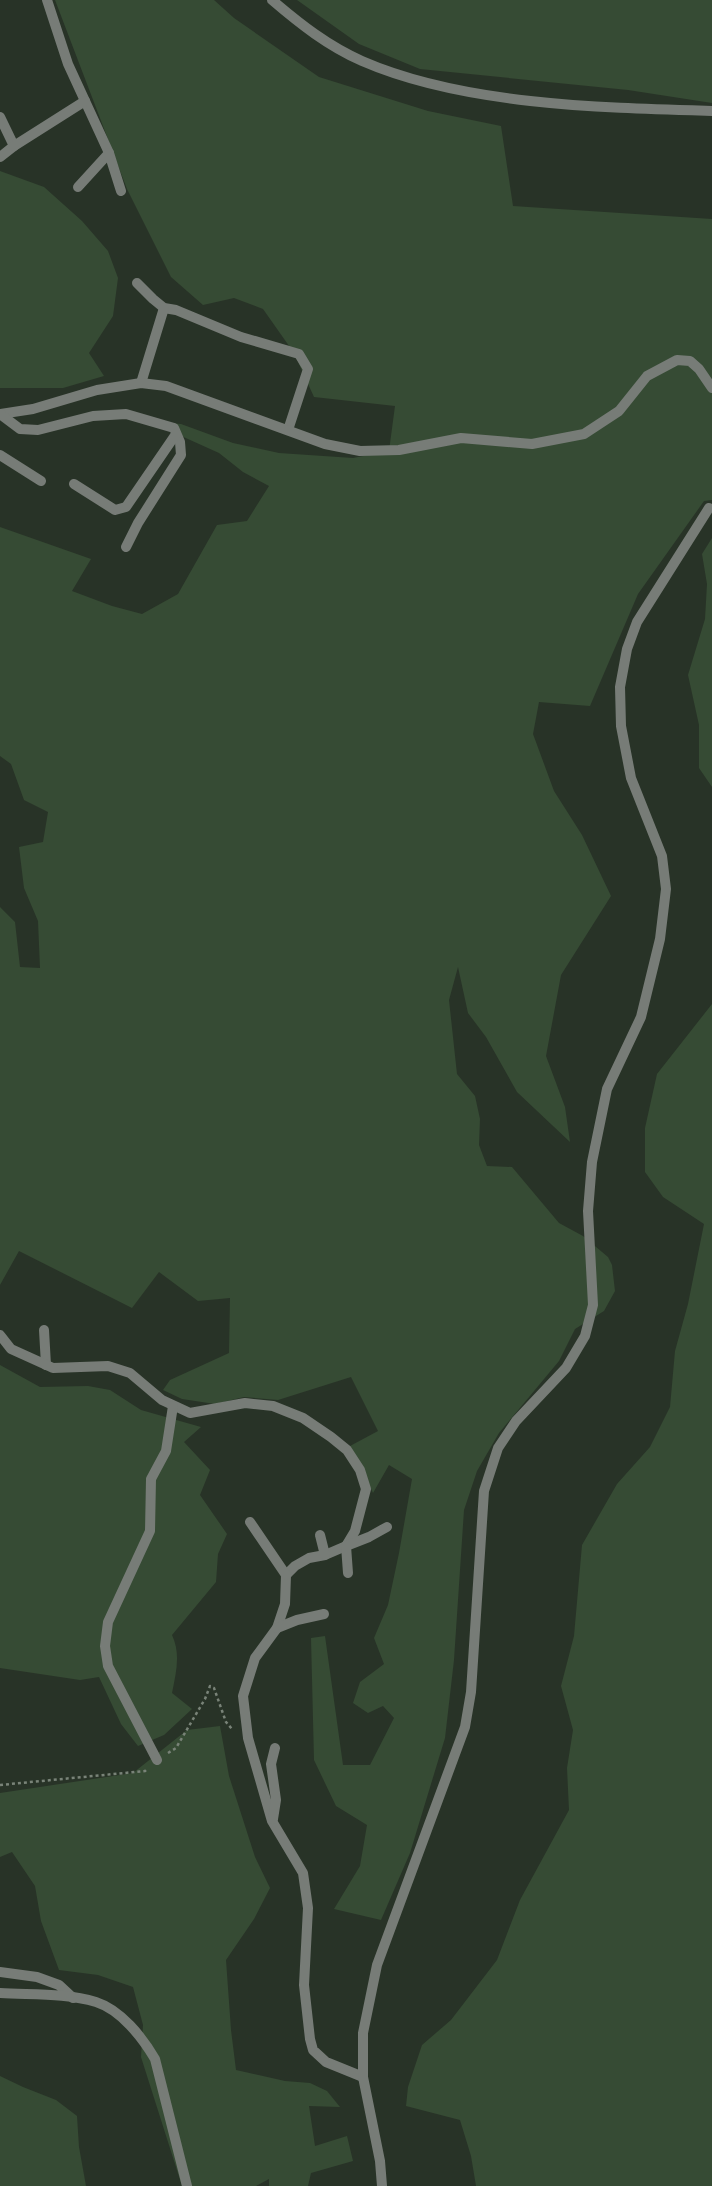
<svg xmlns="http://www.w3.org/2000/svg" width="712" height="2186" font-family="'Asap Condensed',sans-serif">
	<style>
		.green { fill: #364b34 }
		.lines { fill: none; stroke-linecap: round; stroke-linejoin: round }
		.path { stroke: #798378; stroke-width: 2.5; stroke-dasharray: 3 3; stroke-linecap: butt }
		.minor { stroke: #777c77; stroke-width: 10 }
	</style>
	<rect width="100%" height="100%" fill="#283327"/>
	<g class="green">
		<polygon points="55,0 214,0 234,18 319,77 428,111 501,126 513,206 712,219 712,500 704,501 638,594 590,706 539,702 533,734 554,791 582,835 611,896 561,975 546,1056 565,1107 570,1142 517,1092 486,1037 468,1013 458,967 449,1000 457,1074 475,1096 480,1119 479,1145 487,1166 512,1167 559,1223 583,1236 608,1257 612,1265 615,1291 604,1311 575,1329 559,1361 499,1433 477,1471 464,1510 454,1660 445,1738 410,1853 381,1920 334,1909 360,1866 367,1825 336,1806 314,1760 311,1638 325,1636 343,1765 370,1765 394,1718 383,1706 368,1713 353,1703 360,1682 384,1664 374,1638 388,1605 399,1553 412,1479 389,1465 373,1493 350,1446 378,1431 351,1377 278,1400 244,1397 215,1404 182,1399 163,1390 170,1380 229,1353 230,1298 198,1301 159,1272 132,1308 19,1251 0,1285 0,907 15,922 20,967 40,968 38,921 24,888 19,847 43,842 48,812 24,800 11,764 0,756 0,527 91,559 72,591 112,606 142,614 178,594 217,525 247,521 269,486 243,472 219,453 148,421 181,424 233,443 279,453 353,458 389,451 395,406 314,397 294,353 263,309 234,298 203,305 171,277 127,189"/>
		<polygon points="297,0 712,0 712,103 628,90 420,69 359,44"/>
		<polygon points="0,171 44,187 82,221 108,251 118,278 113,316 89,353 104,376 63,388 0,388"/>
		<polygon points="712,538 712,787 699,768 699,725 688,675 705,619 707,584 702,554"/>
		<polygon points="712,1004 712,2186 476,2186 471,2156 460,2120 406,2106 408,2087 422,2045 451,2020 497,1960 520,1900 569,1810 567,1768 573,1730 561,1686 574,1636 582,1545 617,1484 650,1447 670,1407 675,1351 688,1304 704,1224 663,1197 645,1172 645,1128 657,1074"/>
		<path d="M 0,1365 L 40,1387 L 88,1386 L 110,1390 L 141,1410 L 201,1427 L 184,1442 L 210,1470 L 200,1495 L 227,1534 L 218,1554 L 216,1582 L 172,1635 C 181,1654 176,1673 172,1693 L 192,1709 L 164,1735 L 138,1746 L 121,1724 L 99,1677 L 80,1680 L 0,1668 Z"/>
		<polygon points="220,1726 229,1776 255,1857 270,1888 254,1919 226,1960 231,2030 236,2070 285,2081 310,2083 327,2091 340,2107 309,2106 315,2146 347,2136 353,2161 311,2173 308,2186 269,2186 269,2179 256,2186 182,2186 141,2057 143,2025 133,1987 98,1975 59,1970 41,1921 35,1886 12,1852 0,1857 0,1793 133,1773 187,1730"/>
		<polygon points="0,2076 23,2087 56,2100 77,2116 79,2147 86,2186 0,2186"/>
	</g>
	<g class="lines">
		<g class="path">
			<polyline points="168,1753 176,1748 205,1699 210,1686 214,1688 226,1722 232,1729"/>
			<polyline points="0,1785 145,1771 148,1768"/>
		</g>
		<g class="minor">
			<polyline points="47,0 68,64 109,153 121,191"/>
			<path d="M 272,0 C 300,24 328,46 362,61 C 463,105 603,108 712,111"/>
			<polyline points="0,117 14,146 0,157"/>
			<polyline points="14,146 85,101"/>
			<polyline points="78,187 109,153"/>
			<polyline points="137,283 153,299 164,308 176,310 241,337 299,354 308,369 288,430"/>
			<polyline points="141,383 164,308"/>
			<polyline points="0,414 33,409 97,390 141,383 166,386 325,444 360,451 399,450 461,438 532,444 584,434 619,411 647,376 677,360 690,361 699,369 712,388"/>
			<polyline points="0,414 20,429 38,430 93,416 126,414 174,428 180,442 181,455 138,523 126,547"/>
			<polyline points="0,455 41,481"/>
			<polyline points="74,484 115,510 126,507 176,434"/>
			<polyline points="44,1330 46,1365"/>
			<polyline points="0,1335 11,1349 53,1368 108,1366 130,1373 162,1400 190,1413 245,1403 273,1406 303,1418 331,1437 347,1450 360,1470 366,1489 355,1531 346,1546 325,1555 309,1558 295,1566 286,1575 285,1604 277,1628 255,1658 243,1696 248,1738 272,1821 303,1873 308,1908 304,1985 310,2039 313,2050 326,2062 363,2077"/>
			<polyline points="250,1522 286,1575"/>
			<polyline points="320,1535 325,1555"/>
			<polyline points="348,1573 346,1546 369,1537 387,1527"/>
			<polyline points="277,1628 297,1620 324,1614"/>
			<polyline points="157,1760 108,1666 105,1646 108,1622 150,1531 151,1479 166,1451 173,1406"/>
			<polyline points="273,1819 276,1800 271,1764 275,1748"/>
			<polyline points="0,1972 37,1977 59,1985 73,1998"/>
			<path d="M 0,1993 C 31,1995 66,1993 96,2002 C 121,2010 142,2037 155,2059 L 187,2186"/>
			<polyline points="382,2186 380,2161 363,2077 363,2033 377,1965 465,1727 471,1692 484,1491 498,1448 516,1421 566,1368 585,1336 593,1305 588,1211 592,1162 607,1089 641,1017 660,939 666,889 662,856 631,778 621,726 620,687 627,649 637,622 709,508"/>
		</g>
	</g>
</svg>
